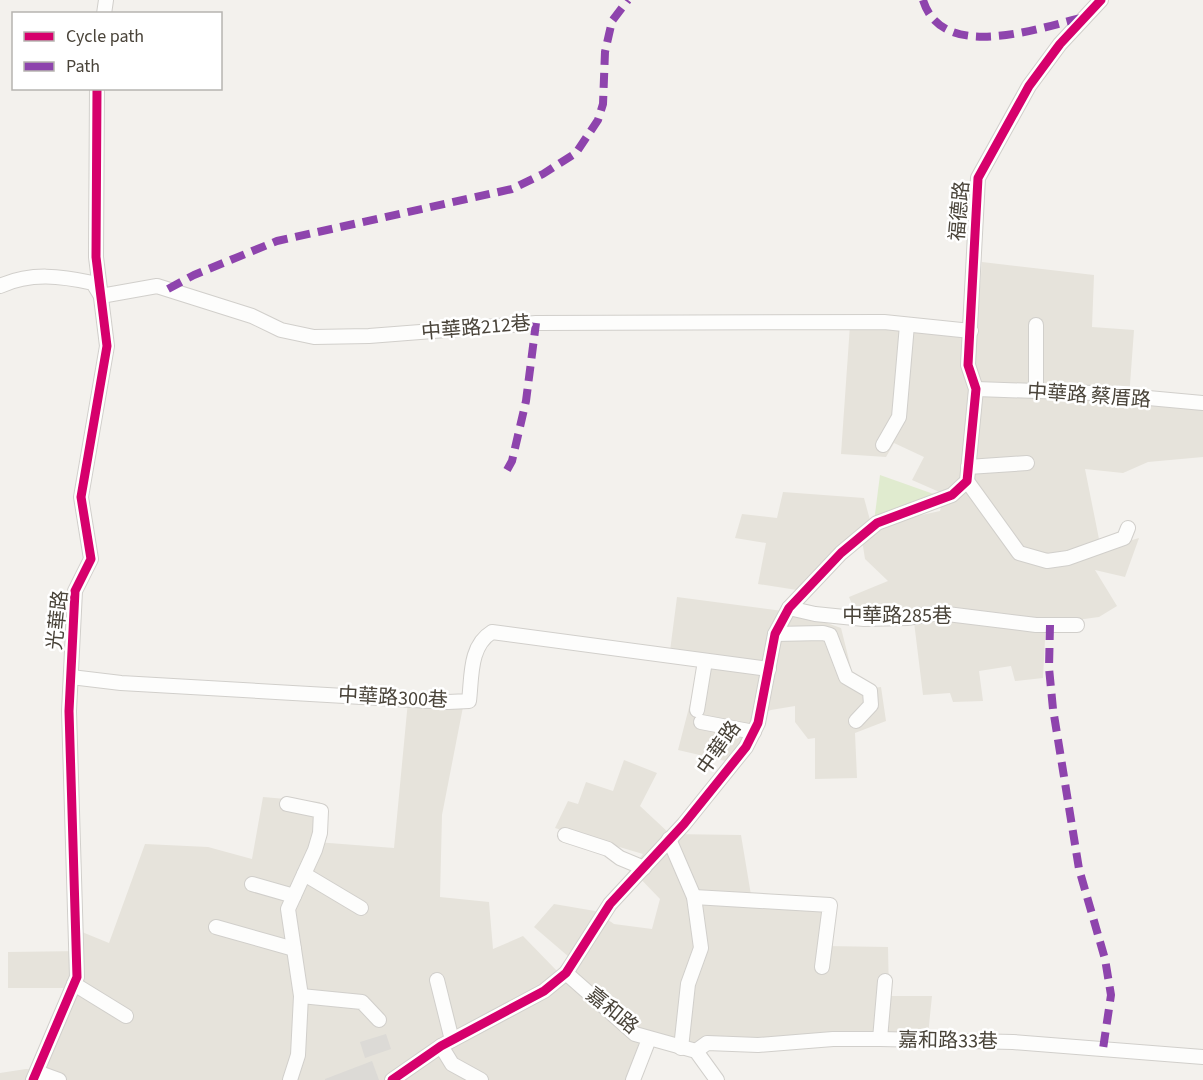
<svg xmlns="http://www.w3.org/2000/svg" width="1203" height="1080" font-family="'Source Sans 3','Noto Sans TC',sans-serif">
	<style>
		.residential { fill: #e6e3db }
		.green { fill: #e0ebcf }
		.building { fill: #dcdad6 }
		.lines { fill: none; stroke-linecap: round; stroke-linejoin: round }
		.minor-casing { stroke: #d1cfcb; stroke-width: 16 }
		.minor { stroke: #fdfdfc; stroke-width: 14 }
		.quiet { stroke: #8e44ad; stroke-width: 8; stroke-dasharray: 15 8; stroke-linecap: butt }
		.cycleway-casing { stroke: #fff; stroke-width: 13 }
		.cycleway { stroke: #d6006c; stroke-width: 9 }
		.labels { text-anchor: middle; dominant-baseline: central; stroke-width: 5; stroke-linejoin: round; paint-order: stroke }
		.street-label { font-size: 20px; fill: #494339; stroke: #fff }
	</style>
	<rect width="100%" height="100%" fill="#f3f1ed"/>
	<g class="residential">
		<polygon points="982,262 1094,275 1092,327 1134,330 1129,398 1203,406 1203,457 1148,462 1123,473 1085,469 1101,549 1139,538 1125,577 1095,570 1117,606 1099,617 1062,622 1046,621 1043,678 1015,681 1011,666 979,671 983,701 953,702 950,693 923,695 914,622 909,611 855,611 849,597 888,581 865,559 862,540 879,528 903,519 940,511 944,494 912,480 924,457 894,443 886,457 841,454 850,325 976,334"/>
		<polygon points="783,492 864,498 870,520 826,558 797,590 758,584 766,543 735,538 742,514 777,518"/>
		<polygon points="677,597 798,613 841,628 852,672 873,688 881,687 886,721 855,733 857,778 815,779 815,738 808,739 795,722 795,706 771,710 755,715 730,762 678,750 700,665 670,651"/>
		<polygon points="408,701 463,707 442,815 440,897 489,902 493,949 523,936 557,971 569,957 534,927 554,904 595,911 614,924 652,929 660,899 631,869 643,854 555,828 568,801 578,804 586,782 613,791 624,760 657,773 640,806 670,834 741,835 751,895 824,906 825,946 888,947 889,996 932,996 928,1035 752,1041 710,1039 688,1045 643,1030 627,1080 0,1080 0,1073 26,1069 41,1070 79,988 8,988 8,952 82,951 82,932 109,943 145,844 208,847 252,859 263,797 320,802 316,842 394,848"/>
	</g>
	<polygon class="green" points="880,475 942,497 874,522"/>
	<g class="building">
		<polygon points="386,1034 391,1049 365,1058 360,1042"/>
		<polygon points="372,1061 379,1080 325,1080 325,1079"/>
	</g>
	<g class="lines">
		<g class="minor-casing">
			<g id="minor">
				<polyline points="104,14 106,0"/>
				<path d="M 0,286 C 31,272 61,276 93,283 L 101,296 L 157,286 L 252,316 L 281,330 L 314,337 L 369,336 L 536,323 L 884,322 L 971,331"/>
				<polyline points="1036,325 1036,391"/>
				<polyline points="976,389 1094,393 1203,403"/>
				<polyline points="883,445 899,417 907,325"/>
				<polyline points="968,467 1027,463"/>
				<polyline points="967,481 1019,553 1047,561 1068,558 1124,538 1128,528"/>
				<polyline points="789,608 815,614 864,619 907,618 939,613 1036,625 1077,625"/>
				<polyline points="775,634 823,633 830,635 846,677 870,691 871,705 856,721"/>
				<path d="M 71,677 L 121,683 L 448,702 L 469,701 C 472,677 469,646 492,632 L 769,669"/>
				<polyline points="697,710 705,661"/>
				<polyline points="701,722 754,732"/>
				<polyline points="287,804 321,811 320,833 315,850 288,909 301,996 298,1055 290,1080"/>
				<polyline points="565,835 608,849 620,858 644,868"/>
				<polyline points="669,839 694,897 701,948 688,984 681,1048"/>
				<polyline points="304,874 361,908"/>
				<polyline points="252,884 294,896"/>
				<polyline points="694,897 830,905 822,967"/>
				<polyline points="216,927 294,949"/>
				<polyline points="566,973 635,1034 696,1051 717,1080"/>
				<polyline points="437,980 452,1040"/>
				<polyline points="74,984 126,1016"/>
				<polyline points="301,996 362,1002 379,1020"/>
				<polyline points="880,1039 885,981"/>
				<polyline points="441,1046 452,1064 481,1080"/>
				<polyline points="696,1051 707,1043 758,1045 833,1039 880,1039 1013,1042 1203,1057"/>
				<polyline points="37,1072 59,1080"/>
				<polyline points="33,1080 77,977 69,711 75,591 91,559 81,497 107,346 96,257 97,88"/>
				<polyline points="392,1080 441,1046 544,991 566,973 610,904 684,824 746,747 758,723 775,634 789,608 841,553 877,523 952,495 967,481 976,389 968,365 978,178 1029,86 1060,44 1101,0"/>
				<polyline points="633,1080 649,1039"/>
			</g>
		</g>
		<use href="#minor" class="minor"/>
		<g class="quiet">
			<path d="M 923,0 C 942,62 1036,29 1081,18"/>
			<polyline points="168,289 194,275 277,241 512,189 543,174 576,153 598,120 603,104 605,52 612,21 628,0"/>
			<polyline points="507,470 512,461 526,401 536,323"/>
			<polyline points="1050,625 1049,668 1053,709 1079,869 1105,959 1111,995 1103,1049"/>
		</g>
		<g class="cycleway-casing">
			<g id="cycleway">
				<polyline points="33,1080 77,977 69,711 75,591 91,559 81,497 107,346 96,257 97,88"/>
				<polyline points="392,1080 441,1046 544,991 566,973 610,904 684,824 746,747 758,723 775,634 789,608 841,553 877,523 952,495 967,481 976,389 968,365 978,178 1029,86 1060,44 1101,0"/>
			</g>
		</g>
		<use href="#cycleway" class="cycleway"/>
	</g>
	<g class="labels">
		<g class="street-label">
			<text transform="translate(960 211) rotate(-85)">福德路</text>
			<text transform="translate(476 328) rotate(-5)">中華路212巷</text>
			<text transform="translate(1089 396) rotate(4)">中華路 蔡厝路</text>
			<text x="897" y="616">中華路285巷</text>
			<text transform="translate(58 620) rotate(-84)">光華路</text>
			<text transform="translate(393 698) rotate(3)">中華路300巷</text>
			<text transform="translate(719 748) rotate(-55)">中華路</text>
			<text transform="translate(612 1011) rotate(39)">嘉和路</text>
			<text transform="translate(948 1041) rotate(1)">嘉和路33巷</text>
		</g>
	</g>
	<rect x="12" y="12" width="210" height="78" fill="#ffffff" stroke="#b6b4b0" stroke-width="1.5"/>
	<rect x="24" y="32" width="30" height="9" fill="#d6006c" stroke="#b6b4b0" stroke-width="1.5"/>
	<text x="66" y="42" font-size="18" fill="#494339">Cycle path</text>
	<rect x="24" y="62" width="30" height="9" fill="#8e44ad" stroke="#b6b4b0" stroke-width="1.5"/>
	<text x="66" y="72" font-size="18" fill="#494339">Path</text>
</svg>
